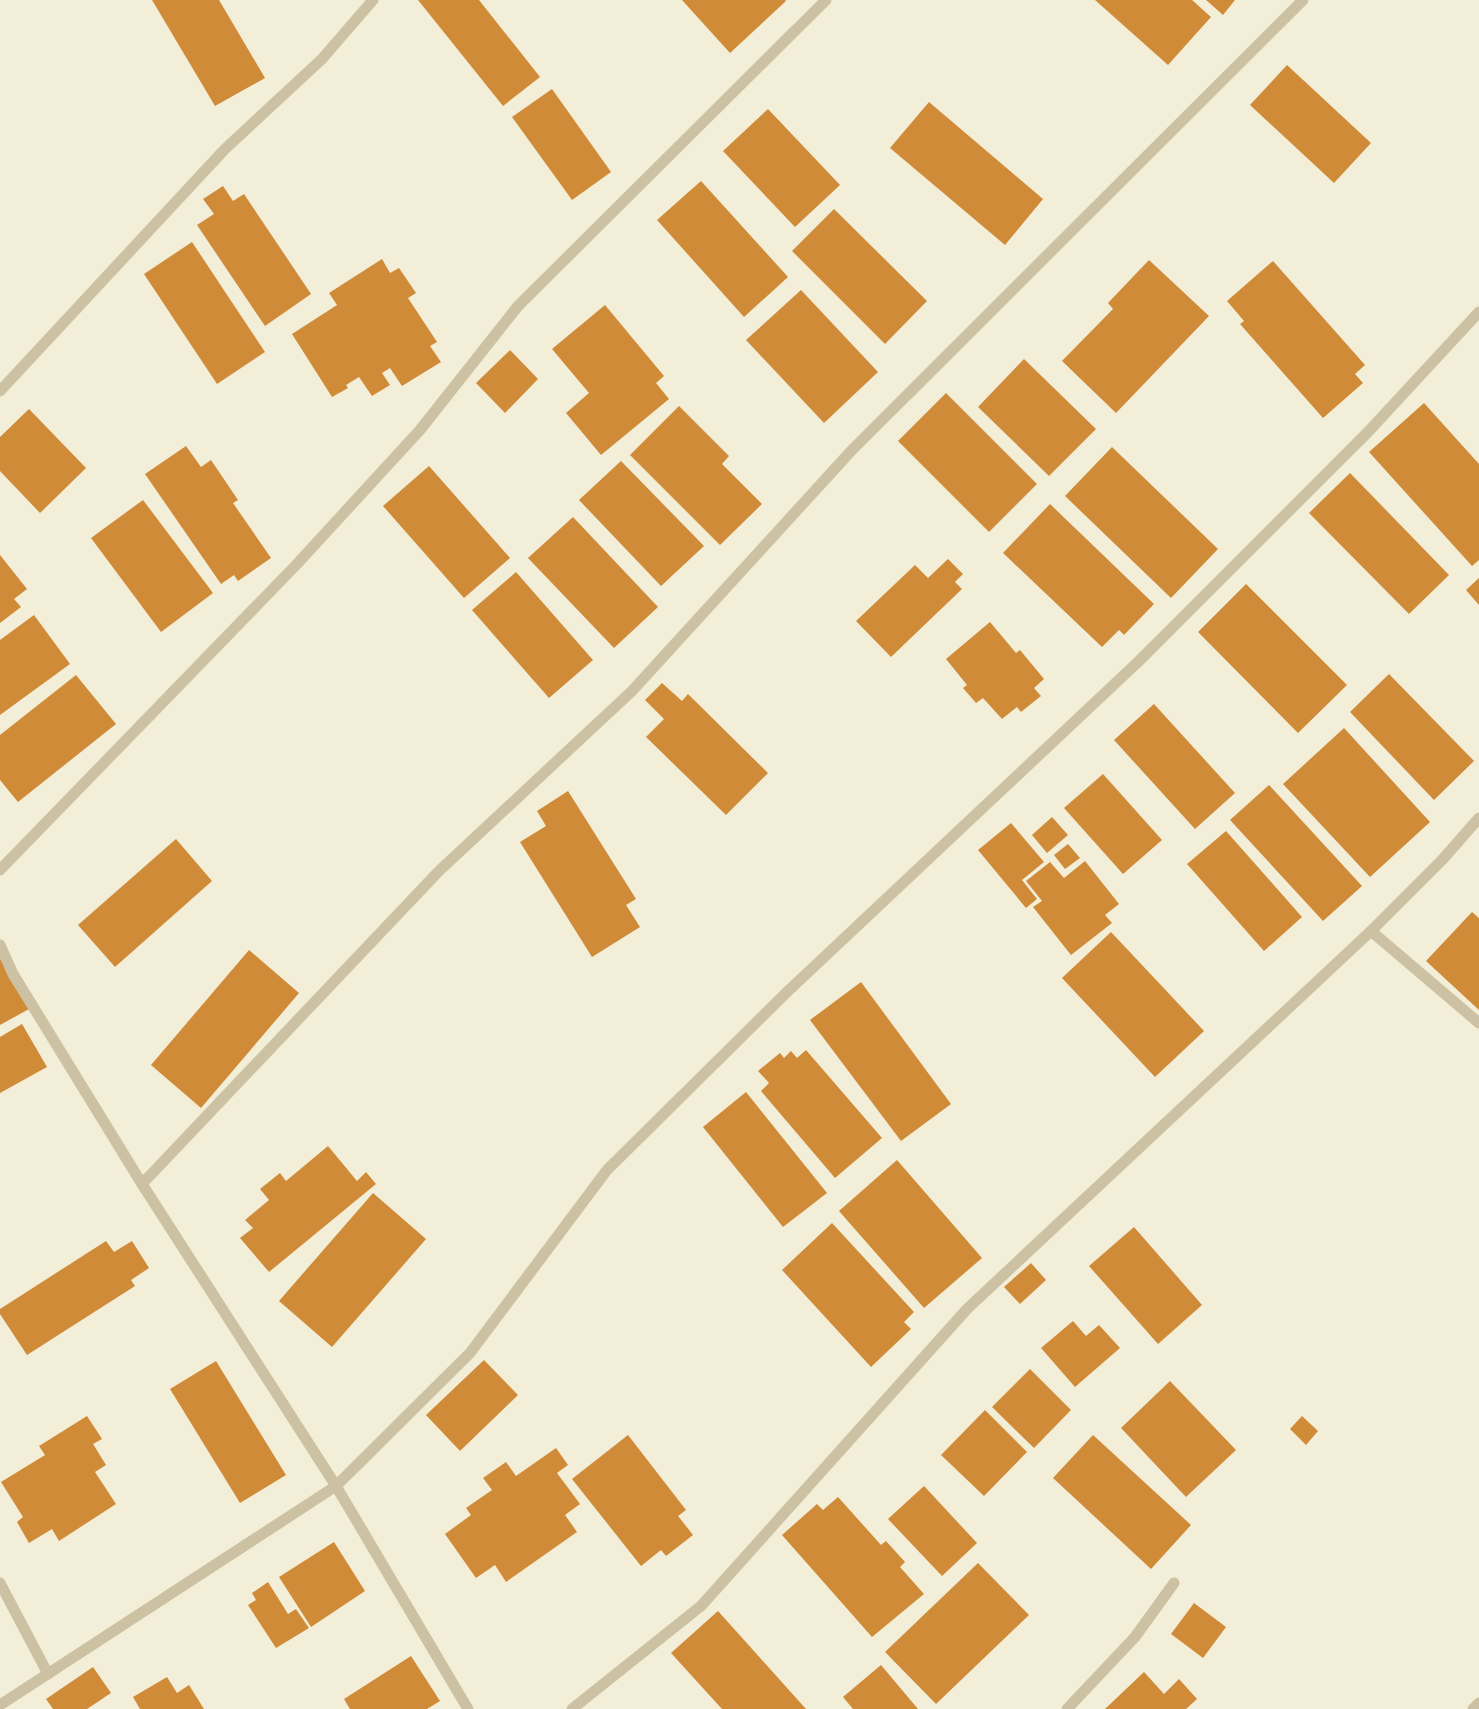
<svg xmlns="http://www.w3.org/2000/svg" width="1479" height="1709" font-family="Signika,sans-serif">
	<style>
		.building { fill: #d08b39 }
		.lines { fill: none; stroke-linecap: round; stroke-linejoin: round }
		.service { stroke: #ccc2a3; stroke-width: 11 }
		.minor { stroke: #ccc2a3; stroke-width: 11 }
	</style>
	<rect width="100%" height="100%" fill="#f3eed7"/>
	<g class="building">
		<polygon points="152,0 219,0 265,78 215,106"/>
		<polygon points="418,0 479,0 540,77 503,106"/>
		<polygon points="682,0 785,0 786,1 730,53"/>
		<polygon points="1095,0 1192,0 1211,17 1168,65"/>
		<polygon points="1206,0 1235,0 1223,15"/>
		<polygon points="1287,65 1371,143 1334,183 1250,105"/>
		<polygon points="552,89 611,172 572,200 512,117"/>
		<polygon points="929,102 1043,199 1005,245 890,148"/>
		<polygon points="768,109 840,185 795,227 723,151"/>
		<polygon points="701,181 788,277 744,317 657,220"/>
		<polygon points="223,186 233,201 244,194 311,294 265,326 197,225 214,214 203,199"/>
		<polygon points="834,209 927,301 885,344 792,251"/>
		<polygon points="192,242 265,352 217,384 144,274"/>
		<polygon points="382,259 390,273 399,268 416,293 408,298 437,342 430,346 441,362 402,386 390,368 382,373 390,385 372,396 359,377 346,385 348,388 332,397 292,334 337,305 329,293"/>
		<polygon points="1149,260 1209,316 1116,413 1062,361 1113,309 1108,303"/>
		<polygon points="1273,261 1365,365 1355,374 1363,383 1323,418 1240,324 1244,321 1227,301"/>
		<polygon points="801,290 878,372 824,423 746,340"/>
		<polygon points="605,305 664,376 656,383 669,399 601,455 566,413 589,393 552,349"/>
		<polygon points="510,350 538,379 505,413 476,383"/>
		<polygon points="1024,359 1096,429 1049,476 978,407"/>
		<polygon points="946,393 1037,484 989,532 898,441"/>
		<polygon points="1424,403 1479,464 1479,560 1472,566 1369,452"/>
		<polygon points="679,406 729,456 722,464 762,504 720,545 630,455"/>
		<polygon points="29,409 86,468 40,513 0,471 0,437"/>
		<polygon points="186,446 201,467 211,460 238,500 233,503 271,558 238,581 234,575 221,584 145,474"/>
		<polygon points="1112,447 1218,549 1171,598 1065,496"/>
		<polygon points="621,461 704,546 661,586 579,500"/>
		<polygon points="429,466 510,558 464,598 383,506"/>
		<polygon points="1350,473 1449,575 1409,614 1309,513"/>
		<polygon points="143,500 213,593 161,632 91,538"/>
		<polygon points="1050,504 1154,604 1124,635 1119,630 1102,647 1003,553"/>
		<polygon points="573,517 658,607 614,648 528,558"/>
		<polygon points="0,555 27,589 14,599 21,607 0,623"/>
		<polygon points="948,559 963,574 955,582 962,589 891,657 856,621 915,565 928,578"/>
		<polygon points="516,572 593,660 549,698 472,610"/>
		<polygon points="1479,578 1479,605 1466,590"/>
		<polygon points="1246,584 1347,685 1298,733 1198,632"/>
		<polygon points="34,615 70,664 0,715 0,640"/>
		<polygon points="990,622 1016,653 1020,650 1044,679 1034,688 1041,696 1021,712 1017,707 1002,719 983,698 976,703 963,688 967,685 946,659"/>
		<polygon points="1389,674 1474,761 1434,800 1350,712"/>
		<polygon points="76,675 116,724 18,802 0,780 0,735"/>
		<polygon points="662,683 682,701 688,694 768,773 726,815 646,737 664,719 645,700"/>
		<polygon points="1154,704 1235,793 1195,829 1114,740"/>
		<polygon points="1344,728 1430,822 1370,877 1283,784"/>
		<polygon points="1103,774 1162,840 1123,874 1064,808"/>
		<polygon points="1269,785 1362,886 1323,921 1230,820"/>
		<polygon points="568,791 636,899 626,905 640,927 592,957 520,842 546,826 537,811"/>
		<polygon points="1052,817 1068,835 1047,853 1032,835"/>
		<polygon points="1011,823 1044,862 1022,880 1037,899 1026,908 978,850"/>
		<polygon points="1226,831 1302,917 1264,951 1187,864"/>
		<polygon points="176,839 212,881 115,967 78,925"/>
		<polygon points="1068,844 1080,858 1065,869 1054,855"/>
		<polygon points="1085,861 1119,904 1105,915 1112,923 1071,955 1033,907 1042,901 1026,881 1050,862 1064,878"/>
		<polygon points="1472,912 1479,918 1479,1010 1426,961"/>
		<polygon points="1111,932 1204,1031 1155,1077 1062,978"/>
		<polygon points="249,950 299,993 201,1108 151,1065"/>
		<polygon points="0,958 29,1009 0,1025"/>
		<polygon points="861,982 951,1104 901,1141 810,1020"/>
		<polygon points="22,1024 47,1067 0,1093 0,1037"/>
		<polygon points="806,1050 882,1138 835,1178 761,1091 769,1083 758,1071 780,1053 784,1058 791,1051 797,1058"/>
		<polygon points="746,1092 827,1193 783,1227 703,1127"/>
		<polygon points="328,1146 357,1181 366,1172 376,1184 269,1272 240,1238 253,1228 245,1220 269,1200 260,1189 280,1173 286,1181"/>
		<polygon points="897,1160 982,1258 924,1308 839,1211"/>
		<polygon points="373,1193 426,1239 332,1347 279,1301"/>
		<polygon points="832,1223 914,1312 904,1322 911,1329 871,1367 782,1270"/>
		<polygon points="1134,1227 1202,1305 1158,1344 1089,1266"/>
		<polygon points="106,1241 114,1252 132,1241 149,1268 131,1280 135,1286 27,1355 0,1314 0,1309"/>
		<polygon points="1031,1263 1046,1280 1020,1304 1004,1287"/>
		<polygon points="1073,1321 1086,1336 1099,1325 1120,1348 1075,1387 1041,1348"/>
		<polygon points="484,1360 518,1395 460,1451 426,1415"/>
		<polygon points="216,1361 286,1475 240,1503 170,1389"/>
		<polygon points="1030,1369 1071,1410 1034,1448 992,1407"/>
		<polygon points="1170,1381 1236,1450 1186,1497 1121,1428"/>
		<polygon points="985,1410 1027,1452 984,1496 941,1455"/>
		<polygon points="87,1416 102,1439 93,1444 106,1465 95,1472 116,1504 59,1541 52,1529 29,1543 17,1522 23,1517 1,1482 45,1455 39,1446"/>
		<polygon points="1302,1416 1318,1431 1306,1445 1290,1429"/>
		<polygon points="628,1435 686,1510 678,1516 693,1535 666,1556 661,1550 641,1566 572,1479"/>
		<polygon points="1093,1435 1191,1525 1151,1569 1053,1478"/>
		<polygon points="556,1448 568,1465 557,1473 580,1504 565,1515 577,1532 506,1582 495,1565 476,1578 445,1534 471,1515 466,1508 492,1490 483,1478 506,1462 516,1476"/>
		<polygon points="924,1486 977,1543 942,1576 888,1519"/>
		<polygon points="838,1497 881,1545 886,1541 905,1562 900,1567 924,1594 872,1637 782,1535 817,1504 823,1510"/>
		<polygon points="334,1542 365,1591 311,1627 279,1577"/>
		<polygon points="978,1563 1029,1615 936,1704 885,1652"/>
		<polygon points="268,1582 288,1614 296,1609 309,1628 276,1648 248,1605 256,1600 252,1593"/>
		<polygon points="1194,1603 1226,1627 1203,1658 1171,1634"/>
		<polygon points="718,1611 806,1709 722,1709 671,1653"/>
		<polygon points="411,1656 440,1701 427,1709 350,1709 344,1699"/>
		<polygon points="881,1665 918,1709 853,1709 843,1697"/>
		<polygon points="93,1667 111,1693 87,1709 53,1709 46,1699"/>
		<polygon points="1144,1672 1164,1694 1179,1679 1197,1699 1186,1709 1105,1709"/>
		<polygon points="167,1677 177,1693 189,1685 204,1709 140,1709 133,1697"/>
	</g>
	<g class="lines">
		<polyline class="service" points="1371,931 1479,1023"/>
		<g class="minor">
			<polyline points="0,391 225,149 322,59 373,0"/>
			<polyline points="0,870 297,564 420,430 518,306 826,0"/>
			<polyline points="0,945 13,974 142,1184 336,1486 468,1709"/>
			<polyline points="142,1184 439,871 632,691 852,450 1303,0"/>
			<polyline points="0,1583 48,1674"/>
			<polyline points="0,1705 336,1486 470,1353 607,1170 786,993 1139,661 1368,432 1479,312"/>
			<polyline points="572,1709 701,1606 967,1309 1371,931 1443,859 1479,818"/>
			<polyline points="1067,1709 1135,1637 1174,1583"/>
			<polyline points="1473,1709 1479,1703"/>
		</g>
	</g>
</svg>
